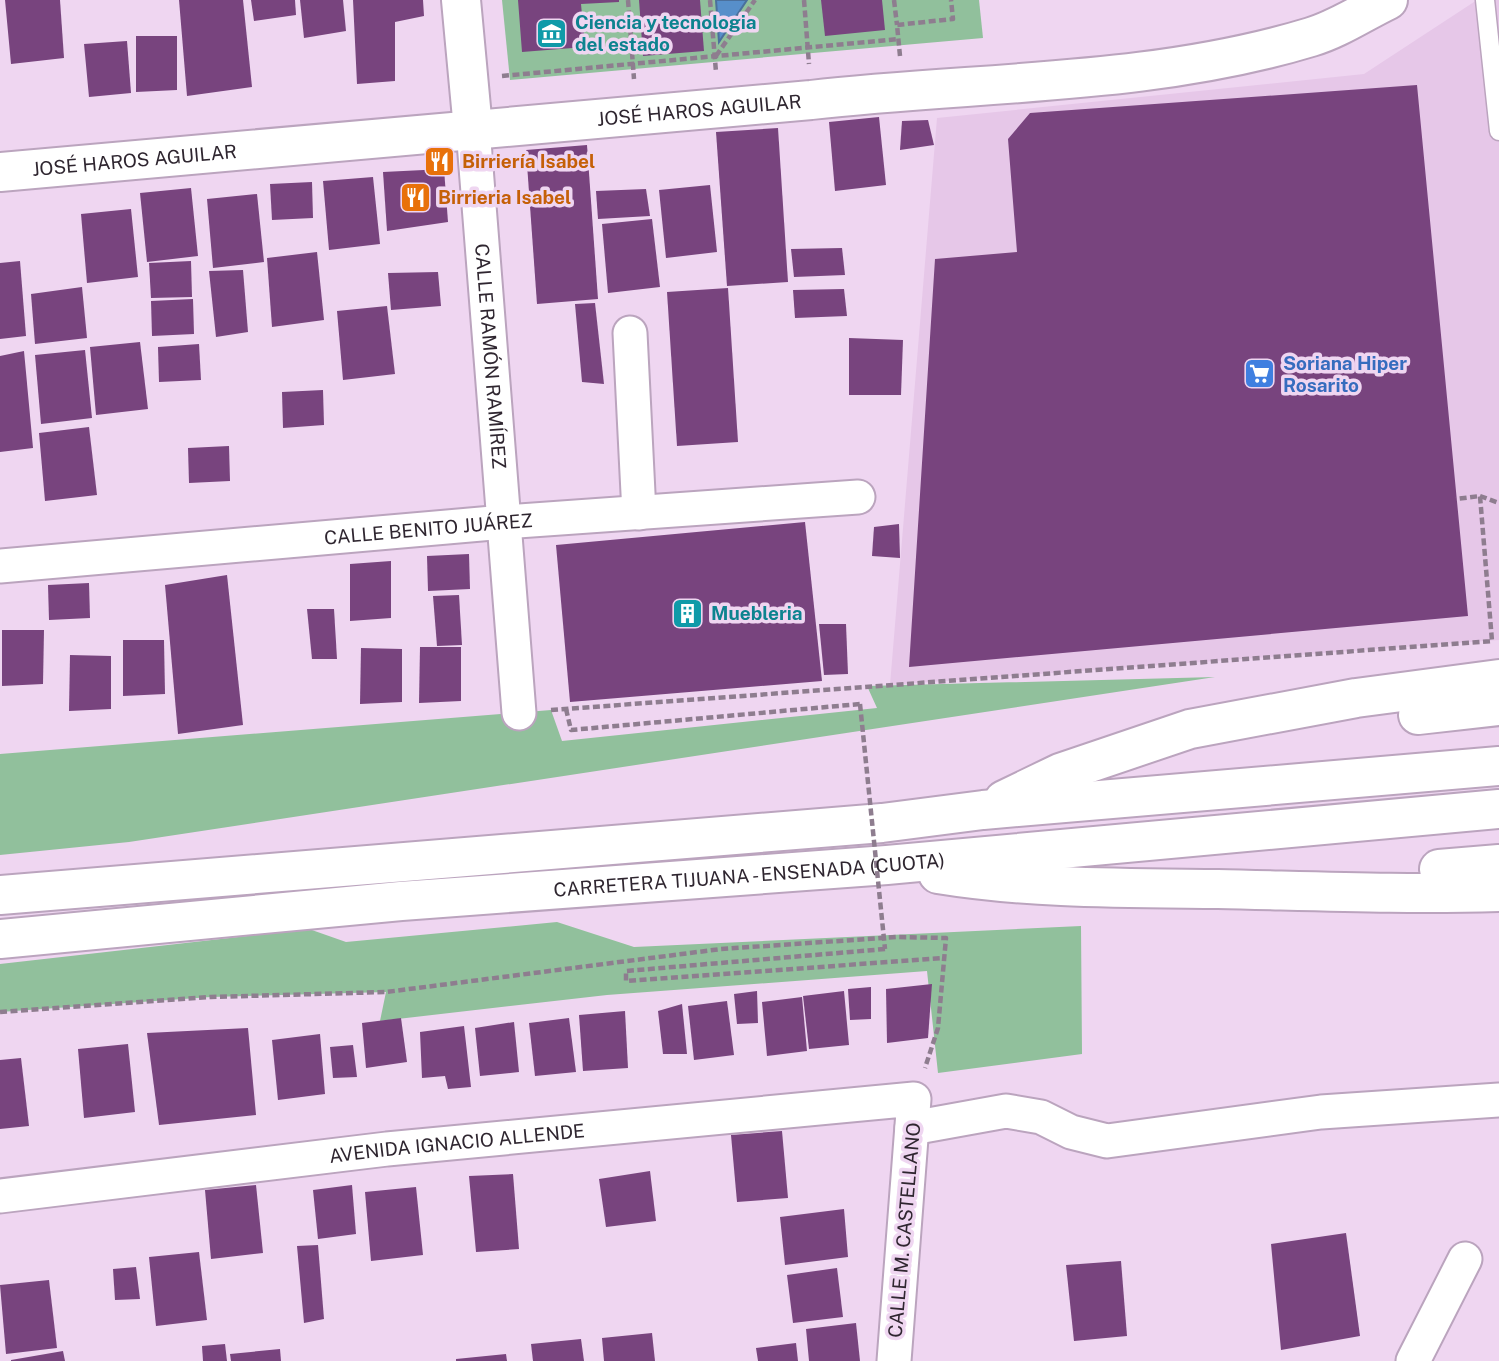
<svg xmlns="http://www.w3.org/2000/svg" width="1499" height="1361" font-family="'Public Sans',sans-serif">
	<rect width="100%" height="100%" fill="#efd6f1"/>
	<!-- built -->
	<path fill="#e6c7e8" d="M1477,0H1499V640L890,685L937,118L1364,74Z"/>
	<!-- green -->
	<g fill="#91c09c">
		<path d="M502,0H979L983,38L510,80Z"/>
		<path d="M1215,677L129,842L0,855V754L551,710L562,741L877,708L867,686Z"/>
		<path d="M557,922L634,947L1081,926L1082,1054L938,1073L927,971L607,995L380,1021L386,992L211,997L0,1012V964L309,929L346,942Z"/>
	</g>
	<!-- water -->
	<path fill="#578fca" stroke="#4b709c" stroke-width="2" d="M716,0H747L719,42Z"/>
	<!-- building -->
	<g fill="#78447e">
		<path d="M5,0H60L64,58L11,64Z"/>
		<path d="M179,0H243L252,87L187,96Z"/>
		<path d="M251,0H295L296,15L254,21Z"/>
		<path d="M300,0H343L346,31L304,38Z"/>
		<path d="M353,0H423L424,16L395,22V81L357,84Z"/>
		<path d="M518,0H619V2L581,4L585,47L522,52Z"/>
		<path d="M639,0H700L704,51L643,56Z"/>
		<path d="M821,0H882L885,30L825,36Z"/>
		<path d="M136,36H177V90L136,92Z"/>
		<path d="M127,41L131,93L89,97L84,44Z"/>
		<path d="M1417,85L1468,616L909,667L935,259L1017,252L1008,139L1030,113Z"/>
		<path d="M879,117L886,185L835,191L829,122Z"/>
		<path d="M928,120L934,145L900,150L902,121Z"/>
		<path d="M778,128L788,282L727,286L716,132Z"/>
		<path d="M587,145L598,299L537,304L526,150Z"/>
		<path d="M444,169L448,222L387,231L383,172Z"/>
		<path d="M373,177L380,244L329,250L323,181Z"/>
		<path d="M312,182L313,218L272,220L270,184Z"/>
		<path d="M710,185L717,252L666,258L659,190Z"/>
		<path d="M191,188L198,256L147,262L140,193Z"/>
		<path d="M646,189L650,216L598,219L596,191Z"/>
		<path d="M257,194L264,262L213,268L207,199Z"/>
		<path d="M131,209L138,277L87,283L81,214Z"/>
		<path d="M652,219L660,287L608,293L602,224Z"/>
		<path d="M842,248L845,275L794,277L791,249Z"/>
		<path d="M317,252L324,320L272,327L267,258Z"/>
		<path d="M20,261L26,336L0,339V263Z"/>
		<path d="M191,261L192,297L151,298L149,263Z"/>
		<path d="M243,270L248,332L216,337L209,271Z"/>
		<path d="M438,272L441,306L391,310L388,273Z"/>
		<path d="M82,287L87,338L35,344L31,294Z"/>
		<path d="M728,288L738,442L677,446L667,292Z"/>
		<path d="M844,289L847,316L795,318L793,290Z"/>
		<path d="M193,299L194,334L152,336L151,301Z"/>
		<path d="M595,303L604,384L582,382L575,304Z"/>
		<path d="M387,306L395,374L343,380L337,311Z"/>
		<path d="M849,338L903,340L901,395H849Z"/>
		<path d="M140,342L148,409L96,415L90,347Z"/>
		<path d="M199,344L201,380L159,382L158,347Z"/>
		<path d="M85,350L92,418L41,424L35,355Z"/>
		<path d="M24,351L33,448L0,452V356Z"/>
		<path d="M323,390L324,425L283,428L282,392Z"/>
		<path d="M89,427L97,495L45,501L39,433Z"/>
		<path d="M229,446L230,481L189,483L188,448Z"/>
		<path d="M805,522L822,681L570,702L556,545Z"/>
		<path d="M899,524L900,558L872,556L874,527Z"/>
		<path d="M469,554L470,589L428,591L427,556Z"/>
		<path d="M391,561V618L350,621V564Z"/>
		<path d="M227,575L243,725L178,734L165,585Z"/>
		<path d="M89,583L90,618L49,620L48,585Z"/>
		<path d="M459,595L462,645L437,646L433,596Z"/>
		<path d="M307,609H334L337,659H312Z"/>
		<path d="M819,624H846L848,674L824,675Z"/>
		<path d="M2,630H44L43,684L2,686Z"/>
		<path d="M123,640H164L165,694L123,696Z"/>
		<path d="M420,647H461V701L419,703Z"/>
		<path d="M361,648L402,649V702L360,704Z"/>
		<path d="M70,655L111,656V709L69,711Z"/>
		<path d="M932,984L928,1038L887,1043L886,989Z"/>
		<path d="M871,987V1019L850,1020L848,989Z"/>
		<path d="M757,991L758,1023L737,1024L734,994Z"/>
		<path d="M844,991L849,1045L809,1049L803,996Z"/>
		<path d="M802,997L807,1051L767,1056L762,1002Z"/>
		<path d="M727,1001L734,1055L694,1060L688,1006Z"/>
		<path d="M682,1004L687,1054H663L658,1011Z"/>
		<path d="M625,1011L628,1068L583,1071L579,1015Z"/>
		<path d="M401,1018L407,1062L366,1068L362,1023Z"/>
		<path d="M569,1018L576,1072L535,1076L529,1023Z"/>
		<path d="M514,1022L519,1072L480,1076L475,1028Z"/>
		<path d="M464,1026L471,1087L448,1089L445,1076L422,1078L420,1032Z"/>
		<path d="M248,1028L256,1115L159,1125L147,1033Z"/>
		<path d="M320,1034L325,1094L278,1100L272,1040Z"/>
		<path d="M128,1044L135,1112L84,1118L78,1049Z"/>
		<path d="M353,1045L357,1077L333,1078L330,1047Z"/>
		<path d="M21,1058L29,1126L0,1129V1060Z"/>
		<path d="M782,1131L788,1198L737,1202L731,1135Z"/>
		<path d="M650,1171L656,1221L606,1227L599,1179Z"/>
		<path d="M513,1174L519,1249L476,1252L469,1176Z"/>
		<path d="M256,1185L263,1253L211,1259L205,1190Z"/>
		<path d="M352,1185L356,1234L318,1239L313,1190Z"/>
		<path d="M416,1187L423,1255L371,1261L365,1192Z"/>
		<path d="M844,1209L848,1257L785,1265L780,1217Z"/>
		<path d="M1346,1233L1360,1336L1281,1350L1271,1244Z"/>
		<path d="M318,1245L324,1319L304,1323L297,1246Z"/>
		<path d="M199,1252L207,1320L156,1326L149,1257Z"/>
		<path d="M1121,1261L1127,1336L1074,1341L1066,1265Z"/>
		<path d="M136,1267L140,1299L115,1300L113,1269Z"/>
		<path d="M837,1268L843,1317L793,1323L787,1275Z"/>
		<path d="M49,1280L57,1348L6,1354L0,1285Z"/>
		<path d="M856,1323L860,1361H809L806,1329Z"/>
		<path d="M652,1333L655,1361H604L602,1338Z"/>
		<path d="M581,1339L584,1361H533L531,1344Z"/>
		<path d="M796,1343L798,1361H758L756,1348Z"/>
		<path d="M225,1344L227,1361H203L202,1346Z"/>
		<path d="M280,1349L281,1361H231L230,1354Z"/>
		<path d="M63,1351L65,1361H11V1360Z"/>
		<path d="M506,1354L507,1361H456V1359Z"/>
	</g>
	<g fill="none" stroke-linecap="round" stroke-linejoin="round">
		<defs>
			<path id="service" d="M1485,0L1499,131"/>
			<g id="minor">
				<path id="s1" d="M473,129L519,713"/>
				<path d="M630,333L639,513"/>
				<path id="s2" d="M0,566L504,522L858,497"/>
				<path d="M912,1128L1006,1111L1041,1117L1071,1132L1107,1141L1321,1112L1499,1100"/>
				<path id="s3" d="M0,1196L387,1149L914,1099L894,1361"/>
				<path d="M1413,1361L1465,1259"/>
			</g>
			<g id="tertiary">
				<path d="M461,0L473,129"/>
				<path id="s4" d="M0,172L811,100C978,81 1150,86 1311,37C1338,29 1363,12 1388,0"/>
			</g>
			<g id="motorway">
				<path d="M1418,715L1499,706"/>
				<path d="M1004,800L1060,773L1190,729L1356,698L1499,679"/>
				<path d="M1439,869L1499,864"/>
				<path d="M938,874C1030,889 1124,888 1218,889C1312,891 1405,895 1499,892"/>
				<path d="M0,895L882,823L983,810L1499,766"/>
				<path id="s5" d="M0,939L401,901L887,865L1499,809"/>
			</g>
		</defs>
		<!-- service casing -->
		<use href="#service" stroke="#bba4be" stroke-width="21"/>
		<!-- minor casing -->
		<use href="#minor" stroke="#bba4be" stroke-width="37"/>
		<!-- tertiary casing -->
		<use href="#tertiary" stroke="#bba4be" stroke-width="42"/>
		<!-- motorway casing -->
		<use href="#motorway" stroke="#bba4be" stroke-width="42"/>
		<!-- path -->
		<g stroke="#8e7d8f" stroke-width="4.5" stroke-dasharray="7 3.5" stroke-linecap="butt">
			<path d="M628,0L634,79"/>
			<path d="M710,0L716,72"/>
			<path d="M804,0L809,64"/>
			<path d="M894,0L897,25"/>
			<path d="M716,56L755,0"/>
			<path d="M900,56L897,25L953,19L951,0"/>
			<path d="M502,76L899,39"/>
			<path d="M1480,496L1499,503"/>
			<path d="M566,709L571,730L860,704"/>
			<path d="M551,710L1492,641L1480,496L1456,499"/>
			<path d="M885,949L626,971V981L944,958"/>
			<path d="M0,1012L211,997L386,992L721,949L897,937L946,938L938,1028L925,1068"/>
		</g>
		<!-- service -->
		<use href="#service" stroke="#fff" stroke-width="18"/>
		<!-- minor -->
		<use href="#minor" stroke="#fff" stroke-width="33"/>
		<!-- tertiary -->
		<use href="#tertiary" stroke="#fff" stroke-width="38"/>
		<!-- motorway -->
		<use href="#motorway" stroke="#fff" stroke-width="38"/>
		<!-- path-bridge -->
		<path stroke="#8e7d8f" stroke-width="4.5" stroke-dasharray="7 3.5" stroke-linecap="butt" d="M860,704L885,949"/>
	</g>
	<!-- icons -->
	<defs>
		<symbol id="museum-square" viewBox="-11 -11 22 22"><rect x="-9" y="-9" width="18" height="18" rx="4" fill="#0f9aa8" stroke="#efd6f1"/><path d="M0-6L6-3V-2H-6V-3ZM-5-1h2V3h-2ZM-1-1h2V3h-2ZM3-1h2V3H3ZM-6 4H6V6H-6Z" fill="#fff"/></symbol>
		<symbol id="restaurant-square" viewBox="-11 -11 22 22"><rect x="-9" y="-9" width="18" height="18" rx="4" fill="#e8710a" stroke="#efd6f1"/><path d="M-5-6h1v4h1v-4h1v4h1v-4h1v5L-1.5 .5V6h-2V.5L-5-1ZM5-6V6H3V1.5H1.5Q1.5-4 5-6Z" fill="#fff"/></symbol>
		<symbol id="supermarket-square" viewBox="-11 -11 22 22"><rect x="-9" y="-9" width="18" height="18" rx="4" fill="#3f7fe0" stroke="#efd6f1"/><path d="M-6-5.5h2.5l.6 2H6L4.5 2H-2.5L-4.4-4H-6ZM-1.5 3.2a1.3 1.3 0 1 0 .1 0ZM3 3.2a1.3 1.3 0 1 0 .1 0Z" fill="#fff"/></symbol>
		<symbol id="building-square" viewBox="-11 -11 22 22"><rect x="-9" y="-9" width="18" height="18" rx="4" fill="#0f9aa8" stroke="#efd6f1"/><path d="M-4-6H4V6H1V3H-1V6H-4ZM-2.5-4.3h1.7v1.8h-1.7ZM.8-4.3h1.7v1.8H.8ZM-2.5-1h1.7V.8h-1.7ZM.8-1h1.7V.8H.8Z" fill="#fff"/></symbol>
	</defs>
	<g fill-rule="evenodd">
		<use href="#museum-square" x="534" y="16" width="35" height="35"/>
		<use href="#restaurant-square" x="422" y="144" width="35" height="35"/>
		<use href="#restaurant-square" x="398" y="180" width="35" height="35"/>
		<use href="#supermarket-square" x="1242" y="356" width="35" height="35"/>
		<use href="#building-square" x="670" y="596" width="35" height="35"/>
	</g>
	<g text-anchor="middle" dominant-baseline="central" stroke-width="7" stroke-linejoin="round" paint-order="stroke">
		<!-- culture labels -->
		<g font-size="19" font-weight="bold" fill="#0d838f" stroke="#efd6f1" text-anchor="start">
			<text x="575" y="22">Ciencia y tecnologia<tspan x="575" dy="22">del estado</tspan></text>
			<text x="711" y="613">Muebleria</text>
		</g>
		<!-- street labels -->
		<g font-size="19" fill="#2f2630" stroke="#efd6f1">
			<text stroke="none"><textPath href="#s4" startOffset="702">JOSÉ HAROS AGUILAR</textPath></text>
			<text stroke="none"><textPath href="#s4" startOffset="135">JOSÉ HAROS AGUILAR</textPath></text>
			<text stroke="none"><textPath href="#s1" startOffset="228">CALLE RAMÓN RAMÍREZ</textPath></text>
			<text stroke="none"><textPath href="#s2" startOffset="430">CALLE BENITO JUÁREZ</textPath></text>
			<text stroke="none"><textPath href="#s5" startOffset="752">CARRETERA TIJUANA - ENSENADA (CUOTA)</textPath></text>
			<text stroke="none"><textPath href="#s3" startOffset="460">AVENIDA IGNACIO ALLENDE</textPath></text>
			<text transform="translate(904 1230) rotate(-85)">CALLE M. CASTELLANO</text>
		</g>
		<!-- food labels -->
		<g font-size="19" font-weight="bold" fill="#c56008" stroke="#efd6f1" text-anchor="start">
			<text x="462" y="161">Birriería Isabel</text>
			<text x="438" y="197">Birrieria Isabel</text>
		</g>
		<!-- shop labels -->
		<g font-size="19" font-weight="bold" fill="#366cbe" stroke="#efd6f1" text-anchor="start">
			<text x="1283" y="363">Soriana Hiper<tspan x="1283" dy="22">Rosarito</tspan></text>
		</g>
	</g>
</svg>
